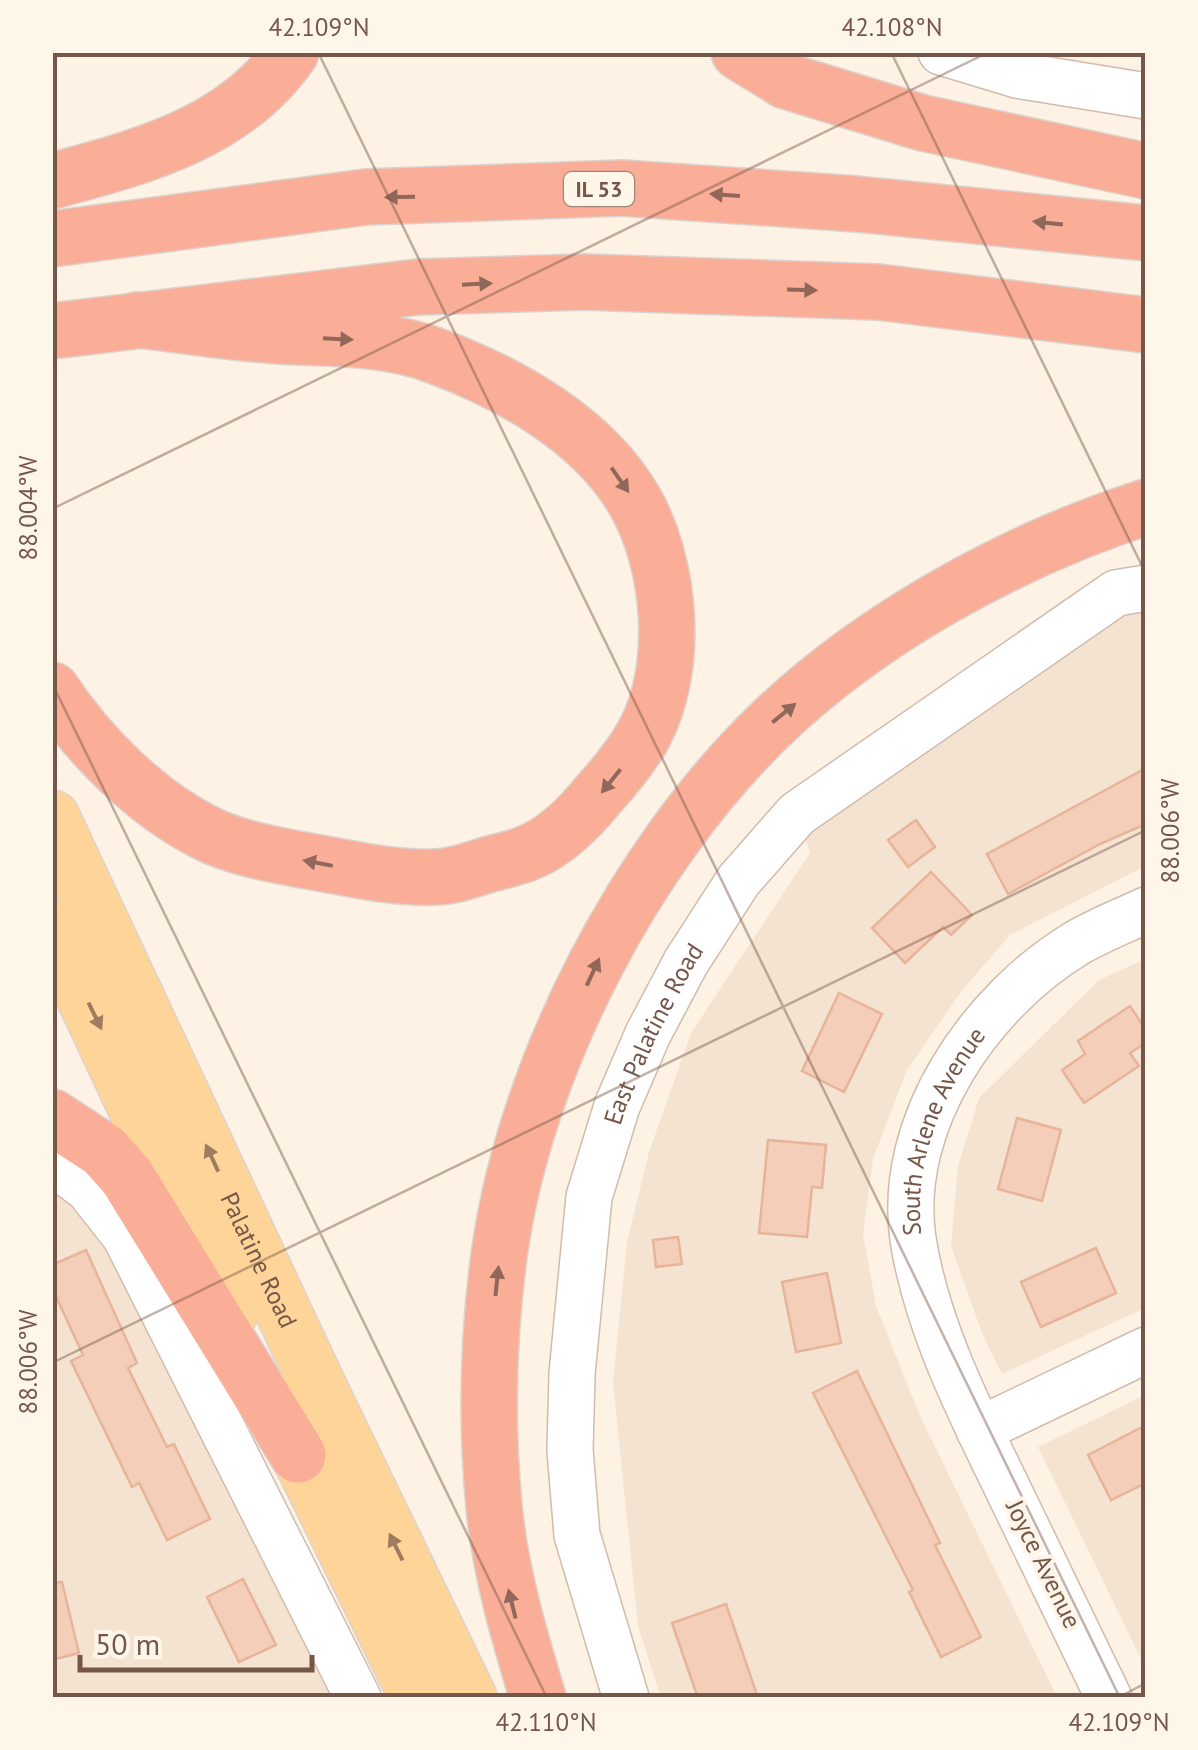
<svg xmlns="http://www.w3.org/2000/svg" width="1198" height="1750" font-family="'PT Sans',sans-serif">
	<rect width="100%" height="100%" fill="#fdf2e3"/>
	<!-- residential -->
	<g fill="#f5e3d1">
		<path d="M1145,588V866L1010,935L963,989L907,1070L873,1159L863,1234L876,1306L920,1416L1057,1697L661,1698L638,1626L613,1382L627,1242L649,1152L691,1033L810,853L797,814Z"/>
		<path d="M1145,959V1308L1002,1374L982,1333L951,1246L958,1166L979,1098L1099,980Z"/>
		<path d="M52,1162L59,1164L358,1697H53Z"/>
		<path d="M1145,1395V1667L1038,1447Z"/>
	</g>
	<!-- building -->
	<g fill="#f4ceb9" stroke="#e7b399" stroke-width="2.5">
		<path d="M1146,768V824L1100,844L1008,894L987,854Z"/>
		<path d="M916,820L935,847L908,867L888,840Z"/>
		<path d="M931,872L972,915L951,935L943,927L905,963L872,928Z"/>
		<path d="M839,993L882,1014L844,1092L802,1071Z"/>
		<path d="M1130,1006L1146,1030V1043L1130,1053L1139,1066L1084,1103L1062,1070L1085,1054L1078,1041Z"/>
		<path d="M1017,1118L1061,1130L1042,1201L998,1189Z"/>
		<path d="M768,1140L826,1145L822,1188L812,1187L807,1237L759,1233Z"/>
		<path d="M678,1237L682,1264L656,1267L653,1240Z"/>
		<path d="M1096,1248L1116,1293L1041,1327L1021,1282Z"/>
		<path d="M86,1250L137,1363L128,1368L167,1447L174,1444L210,1519L167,1540L139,1483L132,1487L71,1361L83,1355L52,1288V1265Z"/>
		<path d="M827,1273L841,1343L796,1352L782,1282Z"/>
		<path d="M857,1371L940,1543L935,1545L981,1637L941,1657L909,1592L913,1590L813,1393Z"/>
		<path d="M1146,1425V1483L1111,1500L1088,1455Z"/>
		<path d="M243,1579L276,1645L239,1662L207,1597Z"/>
		<path d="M62,1582L79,1653L52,1660V1583Z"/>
		<path d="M726,1604L758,1698H698L683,1655L672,1623Z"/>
	</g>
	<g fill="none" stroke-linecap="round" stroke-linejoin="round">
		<defs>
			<g id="minor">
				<path d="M941,52L1017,75L1146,96"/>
				<path d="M52,1162L88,1189L125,1236L358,1698"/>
				<path d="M979,1430L1146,1350"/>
				<path id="s1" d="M626,1698L577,1535L570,1450L572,1374L589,1197L617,1106L648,1034L686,962L739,880L797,814L1116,593L1146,588"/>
				<path id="s2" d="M1109,1698C1074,1625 1038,1552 1003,1479C966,1403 926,1323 913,1239C896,1122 981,1001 1077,943C1099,930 1123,921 1146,910"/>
			</g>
			<g id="major">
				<path id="s3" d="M52,818L320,1390L469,1698"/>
				<path d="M52,928L231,1311"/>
				<path d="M278,1412L418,1698"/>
			</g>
			<g id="highway">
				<path d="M739,52L786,81L923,123L1146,171"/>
				<path d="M52,181C141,157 236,133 291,52"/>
				<path d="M52,239L366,197L622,188L857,204L1146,233"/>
				<path d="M52,331L418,287L585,282L878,292L1146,325"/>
				<path d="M52,690C89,746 146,803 206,833C235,848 276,855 308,861C349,868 394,879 435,877C452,877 471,870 487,865C501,861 517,858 530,852C557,841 581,816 599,794C616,775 632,756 644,734C680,668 671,563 634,500C593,430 511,384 436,356C386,337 332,339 279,336C232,333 184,325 137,320"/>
				<path d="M52,1117L104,1151L127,1177L298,1455"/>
				<path d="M538,1698C519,1635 500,1571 494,1506C486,1421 488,1334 500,1249C527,1064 635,856 769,726C870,628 1013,550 1146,507"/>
			</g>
		</defs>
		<!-- minor casing -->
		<use href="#minor" stroke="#d1bbac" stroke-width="48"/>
		<!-- major casing -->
		<use href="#major" stroke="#dbd3cf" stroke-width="58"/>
		<!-- highway casing -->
		<use href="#highway" stroke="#dbd3cf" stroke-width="58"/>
		<!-- minor -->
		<use href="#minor" stroke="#fff" stroke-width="45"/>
		<!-- major -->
		<use href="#major" stroke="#ffd499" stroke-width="55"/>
		<!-- highway -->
		<use href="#highway" stroke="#faad97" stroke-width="55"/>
	</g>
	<!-- one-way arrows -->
	<defs><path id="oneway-solid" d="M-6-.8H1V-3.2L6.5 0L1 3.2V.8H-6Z" transform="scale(2.5)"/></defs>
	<g fill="#906758">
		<use href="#oneway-solid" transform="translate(725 195) rotate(-176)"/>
		<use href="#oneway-solid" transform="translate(400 197) rotate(179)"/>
		<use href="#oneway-solid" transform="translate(1048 223) rotate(-174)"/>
		<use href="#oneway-solid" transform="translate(477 284) rotate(-3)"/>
		<use href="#oneway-solid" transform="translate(802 290) rotate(2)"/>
		<use href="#oneway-solid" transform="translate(338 339) rotate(3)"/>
		<use href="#oneway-solid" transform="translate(620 480) rotate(55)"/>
		<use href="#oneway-solid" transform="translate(784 713) rotate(-39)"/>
		<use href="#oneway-solid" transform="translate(611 781) rotate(129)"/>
		<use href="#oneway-solid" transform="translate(318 863) rotate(-169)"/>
		<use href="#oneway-solid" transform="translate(593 972) rotate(-65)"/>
		<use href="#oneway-solid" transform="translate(497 1281) rotate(-84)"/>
		<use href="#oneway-solid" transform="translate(512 1604) rotate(-104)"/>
	</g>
	<g fill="#9f7c60">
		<use href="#oneway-solid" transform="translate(95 1016) rotate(64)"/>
		<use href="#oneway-solid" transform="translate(212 1158) rotate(-115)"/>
		<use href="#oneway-solid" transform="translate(396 1547) rotate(-116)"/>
	</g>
	<!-- ticks -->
	<path fill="none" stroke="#765648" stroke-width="2.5" stroke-opacity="0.45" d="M318,52L1120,1698M891,52L1146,574M52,509L989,52M52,683L547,1698M52,1363L1146,830M1117,1698L1146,1683"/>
	<g text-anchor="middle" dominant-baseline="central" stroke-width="8" stroke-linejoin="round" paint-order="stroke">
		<!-- shield labels -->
		<rect fill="#fff6ea" stroke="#9f8679" stroke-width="2.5" x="564" y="172" width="70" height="34" rx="8"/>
		<g font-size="22" font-weight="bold" fill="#765648">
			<text x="599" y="189">IL 53</text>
		</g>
		<!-- street labels -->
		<g font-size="25" fill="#765648" stroke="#fff6ea">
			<text stroke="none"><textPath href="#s1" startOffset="685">East Palatine Road</textPath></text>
			<text stroke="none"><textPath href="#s2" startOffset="615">South Arlene Avenue</textPath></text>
			<text stroke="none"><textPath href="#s3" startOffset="488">Palatine Road</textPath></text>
			<text transform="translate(1044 1564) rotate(64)">Joyce Avenue</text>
		</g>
	</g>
	<!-- border -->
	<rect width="1198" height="1750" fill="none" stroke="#fff6ea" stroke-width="110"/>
	<!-- scale -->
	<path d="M80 1655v15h232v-15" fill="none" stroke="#765648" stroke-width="5"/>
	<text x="95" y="1655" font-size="30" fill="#765648" stroke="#fff6ea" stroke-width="8" paint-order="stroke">50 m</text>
	<rect x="55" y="55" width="1088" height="1640" fill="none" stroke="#765648" stroke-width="4"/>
	<g font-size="25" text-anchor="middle" fill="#765648">
		<text x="319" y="36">42.109°N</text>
		<text x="892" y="36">42.108°N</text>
		<text transform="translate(28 508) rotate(-90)" y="9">88.004°W</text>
		<text transform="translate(1170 831) rotate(-90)" y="9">88.006°W</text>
		<text transform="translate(28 1362) rotate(-90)" y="9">88.006°W</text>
		<text x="546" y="1731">42.110°N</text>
		<text x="1119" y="1731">42.109°N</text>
	</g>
</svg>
